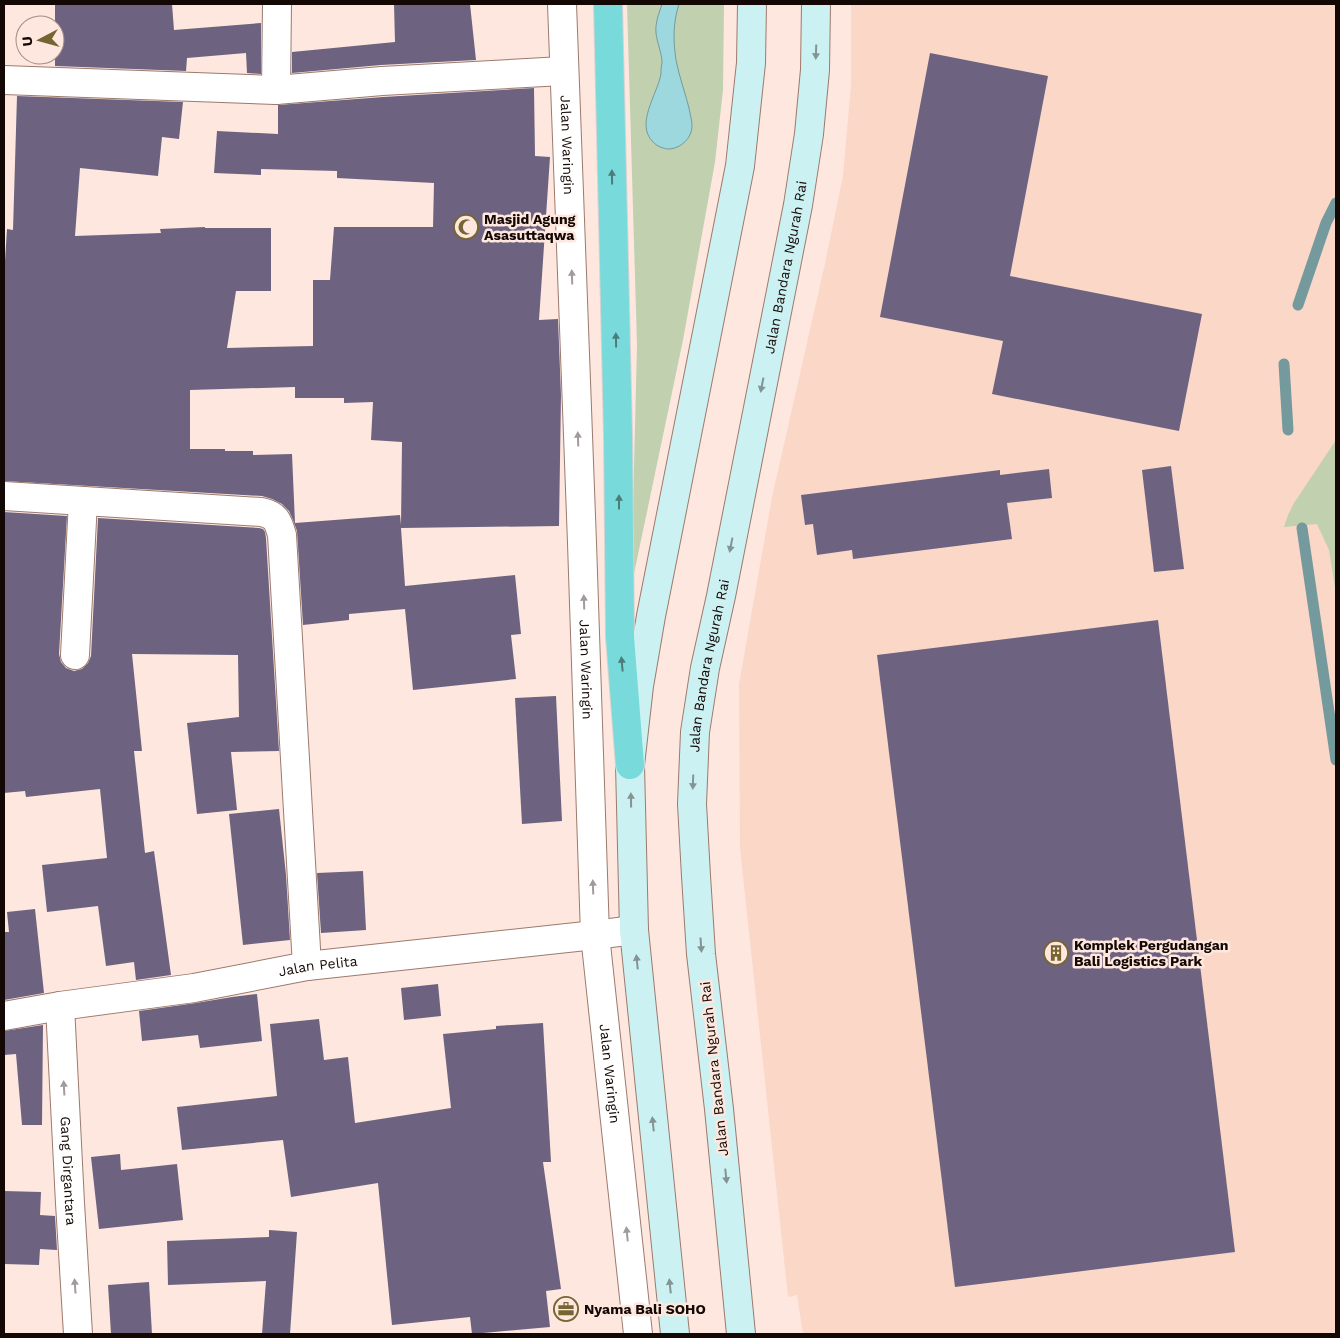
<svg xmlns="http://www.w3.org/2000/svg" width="1340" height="1338" font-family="'Work Sans',sans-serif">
	<rect width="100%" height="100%" fill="#fee7de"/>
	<!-- built -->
	<path fill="#fbd7c8" d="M851,4H1336V1334H803L797,1295L788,1297L740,848L739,684L772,497L824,268L843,176L851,85Z"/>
	<!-- green -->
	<g fill="#c1d0af">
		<path d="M627,4H724L723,90L715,162L683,340L631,588L637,345Z"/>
		<path d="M1336,440V594L1329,550L1317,524L1284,527L1288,515L1294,503Z"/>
	</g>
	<!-- water -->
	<path fill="#9dd8df" stroke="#749a9d" d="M662,4H679C673,23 673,40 676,60C679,76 685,92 689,108C690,114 692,120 692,126C692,138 681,148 670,149C664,149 658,147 653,142C635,124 657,95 661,74C661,71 661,67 662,63C662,53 657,43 656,33C655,23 659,13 662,4Z"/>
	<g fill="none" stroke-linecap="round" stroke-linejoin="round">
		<!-- stream -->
		<g stroke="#749a9d" stroke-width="11">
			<path d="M1298,305L1326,223L1336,203"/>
			<path d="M1284,364L1288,430"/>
			<path d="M1302,528L1336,760"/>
		</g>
	</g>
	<!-- building -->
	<g fill="#6d6380" fill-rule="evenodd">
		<path d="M80,4H172L174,30L261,23V74L247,73L246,53L187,58L186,71L55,66V5Z"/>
		<path d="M394,4H470L476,60L381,65L292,73V52L395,42Z"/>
		<path d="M930,53L1048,76L1010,276L1202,314L1179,431L992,394L1003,341L880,317Z"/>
		<path d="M534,88L535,156L550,157L539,320L558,319L561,395L559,526L401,528L405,586L515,575L521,634L511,635L516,679L413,690L405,609L349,614V620L303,625L297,531L293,520L289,511L282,504L272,499L262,496L4,481V277L7,229L13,230L17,96L183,102L179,139L162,137L158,176L80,168L75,236L161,233L160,229L205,227V228H271V291H236L227,348L313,346V280H330L334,227H433L434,183L337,178V171L261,169V175L214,173L217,131L278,134V105L383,97ZM295,387V398H344V403L373,402L371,440L402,442L401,525L400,515L295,523L292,454L253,455V451H225V449H190V390Z"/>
		<path d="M1171,466L1184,569L1154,572L1142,470Z"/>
		<path d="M1049,469L1052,498L1007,503L1012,539L853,559L852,550L817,555L813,524L805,525L801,495L1000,470V475Z"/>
		<path d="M4,512L67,516L59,654L61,662L66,668L74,671L82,669L88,663L91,656L98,518L259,528L263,529L265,532L266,538L279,751L231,752L237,810L197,814L187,723L239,717L238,655L132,654L142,751H134L145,853L154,851L171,975L136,980L134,962L106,966L98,906L47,912L42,865L107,858L100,789L26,797L25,791L4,793Z"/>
		<path d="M1158,620L1235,1252L955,1287L877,655Z"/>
		<path d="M556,696L562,821L522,824L515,698Z"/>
		<path d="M279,809L286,875L290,940L243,945L229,814Z"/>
		<path d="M363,871L366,930L321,933L317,873Z"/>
		<path d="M35,909L44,993L4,1000V932H9L7,912Z"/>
		<path d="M438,984L441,1016L404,1020L401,988Z"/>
		<path d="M257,994L262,1041L200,1048L198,1035L142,1041L139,1011L196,1003L232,997Z"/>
		<path d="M319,1019L324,1060L348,1057L355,1123L451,1108L443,1034L496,1029V1026L543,1023L551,1162H543L561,1289L546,1291L550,1327L472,1334L470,1317L392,1325L378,1183L291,1197L283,1140L182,1150L177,1107L277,1096L270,1024Z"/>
		<path d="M43,1025L42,1125H22L16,1054L4,1055V1031Z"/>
		<path d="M120,1154L121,1170L177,1164L183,1220L99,1229L91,1157Z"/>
		<path d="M4,1191L41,1192L40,1215L55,1216L57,1250L40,1249L39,1265L4,1264Z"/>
		<path d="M269,1230L297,1232L290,1334H262L266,1281L168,1285L167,1241L269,1237Z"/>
		<path d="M149,1282L152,1334H111L108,1285Z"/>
	</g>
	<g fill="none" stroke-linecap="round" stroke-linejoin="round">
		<defs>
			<g id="minor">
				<path id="s1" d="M562,4L582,543L595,935L638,1334"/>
				<path d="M4,80L276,90L382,81L563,71"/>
				<path d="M276,90L277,4"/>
				<path d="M4,496L261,512C276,515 278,521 282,535L307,966"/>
				<path d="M75,655L83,501"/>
				<path id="s2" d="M60,1006L70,1203L78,1334"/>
				<path id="s3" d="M4,1016L60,1006L194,988L307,966L595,935L634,930"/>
			</g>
			<g id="secondary">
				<path d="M675,1334L634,930L630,765L639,686L651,616L740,166L751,63L752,4"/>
				<path id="s4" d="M741,1334L719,1109L701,954L696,876L692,804L695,732L705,668L721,596L798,205L809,134L815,70L816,4"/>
			</g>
			<path id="trunk" d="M608,4L618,436L620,637L630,765"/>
		</defs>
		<!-- minor casing -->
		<use href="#minor" stroke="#9c7a6d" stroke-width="30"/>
		<!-- secondary casing -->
		<use href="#secondary" stroke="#9c7a6d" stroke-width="30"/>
		<!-- trunk casing -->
		<use href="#trunk" stroke="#d5d3d2" stroke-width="30"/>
		<!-- minor -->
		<use href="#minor" stroke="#fff" stroke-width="28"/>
		<!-- secondary -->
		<use href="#secondary" stroke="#ccf1f2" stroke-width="28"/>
		<!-- trunk -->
		<use href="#trunk" stroke="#78dadb" stroke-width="28"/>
	</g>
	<!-- one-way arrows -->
	<defs><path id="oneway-solid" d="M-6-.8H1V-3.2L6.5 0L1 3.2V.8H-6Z" transform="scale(1.25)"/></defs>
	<g fill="#829493">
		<use href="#oneway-solid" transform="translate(816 52) rotate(92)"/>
		<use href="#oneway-solid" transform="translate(762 385) rotate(101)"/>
		<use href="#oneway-solid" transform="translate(731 545) rotate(101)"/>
		<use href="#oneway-solid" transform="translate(693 782) rotate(92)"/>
		<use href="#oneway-solid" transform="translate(631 800) rotate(-91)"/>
		<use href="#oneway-solid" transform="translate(701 945) rotate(86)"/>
		<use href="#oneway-solid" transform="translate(637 962) rotate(-96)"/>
		<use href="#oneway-solid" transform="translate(653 1124) rotate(-96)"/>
		<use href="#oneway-solid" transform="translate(726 1176) rotate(84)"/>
		<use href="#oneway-solid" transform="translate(670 1286) rotate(-96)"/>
	</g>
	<g fill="#4b7c7a">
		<use href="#oneway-solid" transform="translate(612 177) rotate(-91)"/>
		<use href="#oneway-solid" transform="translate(616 340) rotate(-91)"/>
		<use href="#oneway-solid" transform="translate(619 502) rotate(-90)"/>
		<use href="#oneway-solid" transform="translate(622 664) rotate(-95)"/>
	</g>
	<g fill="#a19c9b">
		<use href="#oneway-solid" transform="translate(572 277) rotate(-92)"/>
		<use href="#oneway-solid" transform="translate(578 439) rotate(-92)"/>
		<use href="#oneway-solid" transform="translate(584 602) rotate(-92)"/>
		<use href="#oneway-solid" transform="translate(593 887) rotate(-92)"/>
		<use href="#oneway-solid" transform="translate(64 1088) rotate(-93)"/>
		<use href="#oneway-solid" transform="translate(627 1234) rotate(-96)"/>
		<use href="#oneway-solid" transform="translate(75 1286) rotate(-94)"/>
	</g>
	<!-- icons -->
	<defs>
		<symbol id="mosque-ring" viewBox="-11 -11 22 22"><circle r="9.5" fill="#fee7de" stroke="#766533" stroke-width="1.5"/><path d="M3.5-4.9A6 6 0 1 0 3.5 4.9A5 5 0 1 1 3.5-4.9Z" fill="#766533"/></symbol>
		<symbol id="building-ring" viewBox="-11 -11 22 22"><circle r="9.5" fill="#fee7de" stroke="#766533" stroke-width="1.5"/><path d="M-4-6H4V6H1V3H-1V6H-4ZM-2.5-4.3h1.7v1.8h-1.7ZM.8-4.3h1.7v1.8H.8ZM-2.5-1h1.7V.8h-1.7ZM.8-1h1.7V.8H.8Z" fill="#766533"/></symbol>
		<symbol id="office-ring" viewBox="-11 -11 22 22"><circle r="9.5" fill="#fee7de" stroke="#766533" stroke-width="1.5"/><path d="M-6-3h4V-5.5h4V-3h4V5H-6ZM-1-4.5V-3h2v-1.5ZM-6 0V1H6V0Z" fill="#766533"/></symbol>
	</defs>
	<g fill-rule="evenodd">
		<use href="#mosque-ring" x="452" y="213" width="28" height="28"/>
		<use href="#building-ring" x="1042" y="939" width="28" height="28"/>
		<use href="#office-ring" x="552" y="1295" width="28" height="28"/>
	</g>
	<g text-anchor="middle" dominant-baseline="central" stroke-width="5" stroke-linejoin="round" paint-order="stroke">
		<!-- street labels -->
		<g font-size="14" fill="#140804" stroke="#fee7de">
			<text stroke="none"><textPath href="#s1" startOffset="141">Jalan Waringin</textPath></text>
			<text stroke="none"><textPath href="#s4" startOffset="1078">Jalan Bandara Ngurah Rai</textPath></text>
			<text stroke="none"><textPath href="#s4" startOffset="672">Jalan Bandara Ngurah Rai</textPath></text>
			<text stroke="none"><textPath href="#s1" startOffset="666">Jalan Waringin</textPath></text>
			<text stroke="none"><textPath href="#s3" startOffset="318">Jalan Pelita</textPath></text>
			<text transform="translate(714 1069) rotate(-96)">Jalan Bandara Ngurah Rai</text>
			<text stroke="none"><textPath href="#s1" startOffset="1071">Jalan Waringin</textPath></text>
			<text stroke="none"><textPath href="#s2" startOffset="165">Gang Dirgantara</textPath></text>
		</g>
		<!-- poi labels -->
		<g font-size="14" font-weight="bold" fill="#140804" stroke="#fee7de" text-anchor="start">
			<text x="484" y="219">Masjid Agung<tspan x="484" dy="16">Asasuttaqwa</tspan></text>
			<text x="1074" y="945">Komplek Pergudangan<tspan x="1074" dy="16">Bali Logistics Park</tspan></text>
			<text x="584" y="1309">Nyama Bali SOHO</text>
		</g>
	</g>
	<!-- border -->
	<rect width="1340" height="1338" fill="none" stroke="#140804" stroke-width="10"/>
	<!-- north arrow -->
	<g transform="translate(40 40) rotate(264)"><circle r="24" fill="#fee7de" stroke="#a08e87"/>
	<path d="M0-4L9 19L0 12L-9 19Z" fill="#766533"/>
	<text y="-8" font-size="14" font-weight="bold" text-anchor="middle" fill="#140804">U</text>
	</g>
</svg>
